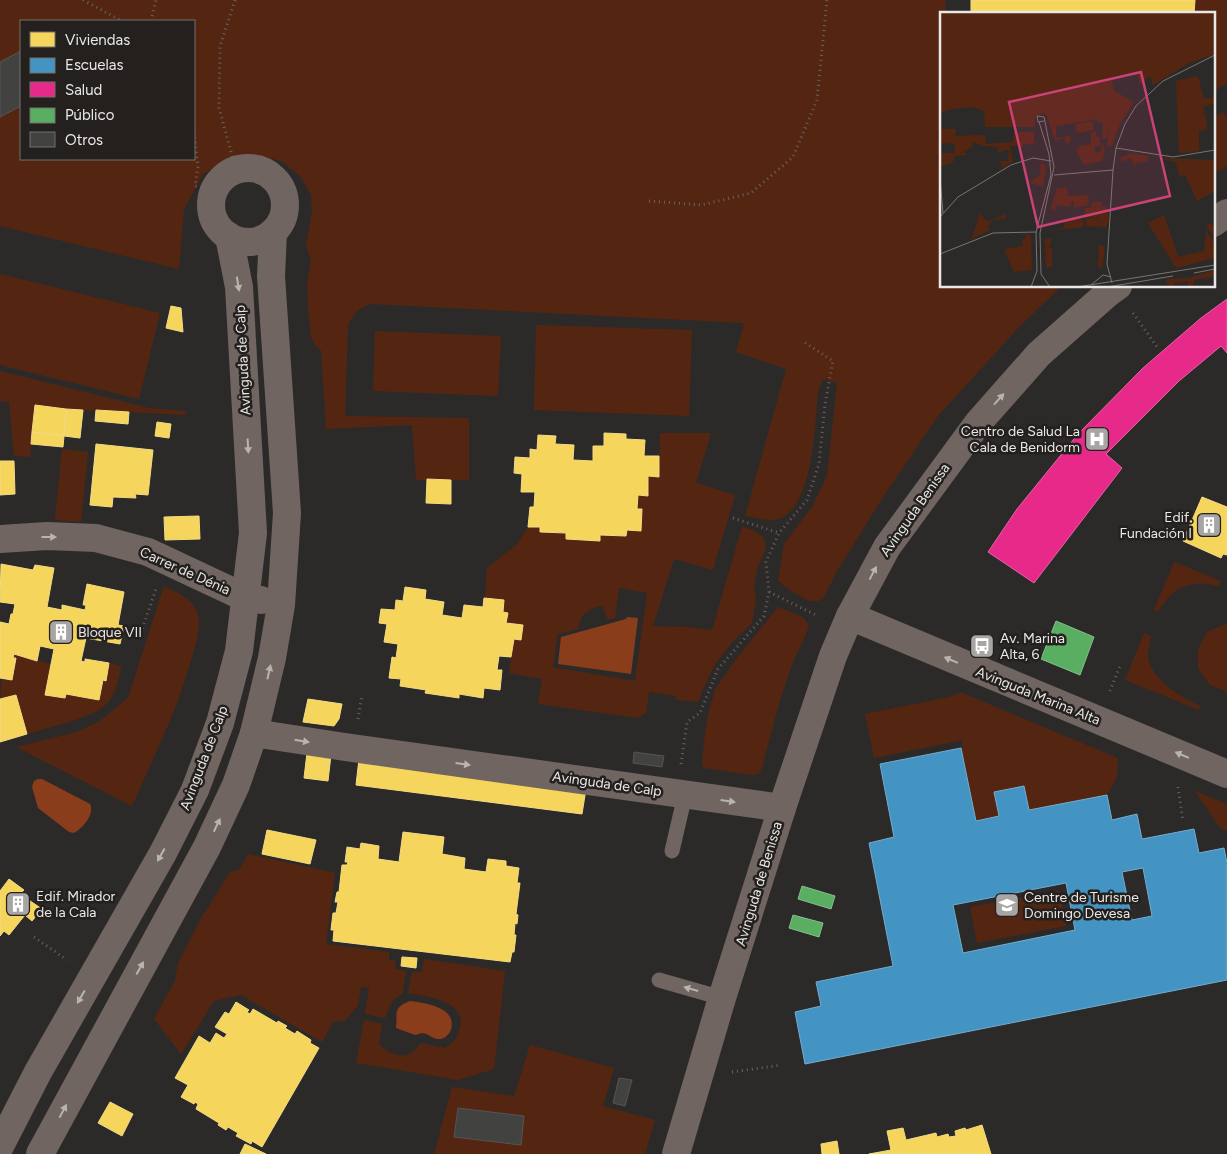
<svg xmlns="http://www.w3.org/2000/svg" width="1227" height="1154" font-family="Figtree,sans-serif">
	<rect width="100%" height="100%" fill="#2c2a29"/>
	<!-- green -->
	<g fill="#542612" fill-rule="evenodd">
		<path d="M0,0H945L946,14H941V286H1062L1021,325L938,416L881,500L836,573L823,599L818,601H809L788,589L778,581L784,544L812,507L827,476L837,383L823,379L818,391C815,421 814,513 775,520C768,521 752,517 745,516L786,369L736,352L744,323L370,304C358,308 351,316 348,327L345,416L469,418V480H416L412,425L326,429L321,350L317,348L311,337L308,307L307,283L311,260L306,245L312,213L311,195L301,177L281,161L257,155L227,161L203,174L184,209L179,269L0,226ZM21,21H194V159H21Z"/>
		<path d="M1195,0H1227V83L1213,92V14H1194Z"/>
		<path d="M1223,112L1227,119V166L1217,172L1213,166V117Z"/>
		<path d="M0,274L160,313L139,399L0,365Z"/>
		<path d="M536,325L692,330L689,416L534,410Z"/>
		<path d="M375,331L501,336L498,396L373,391Z"/>
		<path d="M0,371L149,408L186,411V415L66,409L35,405L30,457L14,456L9,402L0,401Z"/>
		<path d="M660,433H711L696,483L735,495L713,570L674,559L653,626L687,627L712,630L742,527L753,530L764,538L766,548L758,566L754,586L756,600L752,623L733,641L716,663L708,678L698,702L676,700V696L649,692L646,713L638,718L538,704L542,679L509,673L514,639L521,640L522,626L506,623L508,613L503,612L504,600L485,598L487,568L517,544L528,527H540V532L566,533V539L599,541L600,535L626,536L627,530H641V509H637L638,495L647,496L648,476L659,477ZM619,588L647,593L635,681L553,667L558,634L578,629C581,613 588,609 602,606L608,620L615,618Z"/>
		<path d="M62,449L88,452L81,522L55,520Z"/>
		<path d="M1174,562L1221,581L1218,586C1190,579 1173,587 1158,612L1154,610Z"/>
		<path d="M164,586C176,592 195,600 198,615C201,628 195,648 191,660C177,711 153,758 132,806L16,747L77,732L100,721L128,698Z"/>
		<path d="M778,607L803,617L809,625C805,640 796,653 791,668C779,700 771,734 762,768L758,774L753,775L704,768L702,764L704,742L708,715L715,690L733,663Z"/>
		<path d="M1225,624H1227V692L1210,685L1198,668V649L1207,632Z"/>
		<path d="M1144,633L1151,636C1150,643 1148,650 1148,656C1149,678 1182,698 1200,706L1199,710L1125,680Z"/>
		<path d="M14,654L51,664L46,695L65,698L66,694L99,700L109,663L121,666C115,705 104,711 69,722C55,726 41,730 27,734L16,695L1,699C0,678 3,674 15,658H13Z"/>
		<path d="M960,692L1118,758L1117,777L1107,795L976,821L961,748L963,740L874,758L865,714L954,696Z"/>
		<path d="M1195,791L1227,804V831L1220,828Z"/>
		<path d="M248,854L335,873L326,944L389,952V960L396,961L395,969L406,971L403,993L392,1001L385,1018L365,1014L369,988L361,987L358,1005L345,1021L333,1022L322,1042L241,995L214,1001L181,1054L154,1019L175,981L178,963L200,920L230,872L239,870Z"/>
		<path d="M1060,891L1066,926L977,943L970,907Z"/>
		<path d="M424,959L505,971L494,1069L458,1080L356,1063L364,1020L382,1024L379,1044C388,1053 401,1060 413,1052C416,1049 418,1045 422,1043L444,1048C454,1043 458,1038 460,1028C467,1001 426,996 408,993L412,972H422Z"/>
		<path d="M530,1045L614,1068L603,1106L655,1120L645,1154H434L452,1087L514,1096Z"/>
	</g>
	<!-- water -->
	<g fill="#8a3d1b">
		<path d="M627,617L638,618L631,674L558,664L561,637L626,619Z"/>
		<path d="M38,779H42L90,804C95,814 83,828 74,833L69,832L38,808L32,787L34,781Z"/>
		<path d="M410,1001C426,1003 460,1008 450,1032C448,1035 445,1038 441,1039C434,1040 429,1034 422,1033L415,1035L396,1028C398,1013 392,1008 410,1001Z"/>
	</g>
	<!-- homes -->
	<g fill="#f6d55c" stroke="#f2db86">
		<path d="M971,0H1195L1194,14H971Z"/>
		<path d="M171,306L181,308L183,332L166,328Z"/>
		<path d="M35,405L66,409L64,436L32,432Z"/>
		<path d="M66,409L83,410L80,438L64,436Z"/>
		<path d="M96,410L129,412L128,424L95,421Z"/>
		<path d="M157,422L171,424L169,438L155,436Z"/>
		<path d="M32,432L64,436L63,447L31,444Z"/>
		<path d="M604,433L626,434V439L645,440L644,456H659V477L648,476V496L638,495L637,509H642L641,531L627,530L626,536L600,535V541L566,539V533L540,532V527H528L530,507H534L535,492H521L522,474L514,473L515,457L530,458V449L537,450L538,435L556,436L555,444L574,445L573,460L593,461V446H604Z"/>
		<path d="M96,444L153,450L148,495L135,494L136,498L113,497L112,507L90,505Z"/>
		<path d="M0,461H14L15,494L0,495Z"/>
		<path d="M427,479L451,480V504L426,503Z"/>
		<path d="M1202,497L1227,507V555L1223,554L1221,558L1183,541Z"/>
		<path d="M199,516L200,539L165,540L164,517Z"/>
		<path d="M1,564L33,570L35,565L54,568L47,607L62,610V605L85,610L86,605H83L87,584L124,592L118,625L124,626L120,644L86,638L81,661L85,662V659L109,663L106,681L103,680L99,700L66,694L65,698L45,695L54,649L40,646L37,661L14,654L13,658H16L12,680L0,678V622L9,624L11,614H13L15,604L0,602Z"/>
		<path d="M405,587L426,590L425,599L444,602L442,615L462,618L464,605L483,607L484,598L504,600L503,612L508,613L506,623L523,625L521,640L514,639L511,657L499,656L497,670H502L500,690L484,688L483,698L459,694V698L425,693L426,690L400,686L401,679L389,678L392,657L396,658L398,644L384,642L387,624L379,623L381,609L395,610L396,600L403,601Z"/>
		<path d="M16,695L27,734L0,742V699Z"/>
		<path d="M308,699L342,704L339,719L334,726L303,722Z"/>
		<path d="M307,753L331,755L328,781L304,778Z"/>
		<path d="M359,759L586,789L582,814L356,785Z"/>
		<path d="M267,830L316,840L310,864L262,854Z"/>
		<path d="M403,832L444,837L442,854L465,858L464,869L486,872L488,859L506,861V866L519,868L517,883H520L516,914L518,915L517,924L515,923L514,935H516L514,952H512L510,962L333,941L334,930H331L333,913H336L338,902H335L337,892H339L342,865H347L348,862H345L347,847L360,849L361,843L379,846L378,859L399,862Z"/>
		<path d="M9,879L24,890L20,894L42,909L32,921L25,915L9,935L4,931L0,936V891Z"/>
		<path d="M402,957L417,958L416,968L401,966Z"/>
		<path d="M236,1002L249,1010L247,1012L250,1014L253,1009L277,1023L278,1021L287,1026L285,1028L295,1034L297,1031L311,1040L310,1043L319,1048L262,1147L252,1141L251,1144L236,1136L238,1133L228,1127L226,1130L218,1125L219,1123L196,1109L198,1104L195,1102L194,1104L181,1097L188,1085L175,1078L199,1036L210,1043L216,1033L224,1038L227,1034L215,1027L225,1012L229,1014Z"/>
		<path d="M110,1102L133,1114L122,1136L98,1123Z"/>
		<path d="M982,1125L991,1154H869L891,1150L887,1131L903,1128L906,1140L936,1133L937,1137L948,1134L949,1137L956,1136L955,1131L965,1128L966,1130Z"/>
		<path d="M837,1141L839,1154H822L821,1144Z"/>
		<path d="M245,1144L266,1154H240Z"/>
	</g>
	<!-- schools -->
	<path fill="#4393c3" stroke="#75acce" fill-rule="evenodd" d="M961,748L976,821L999,816L994,792L1024,786L1029,810L1107,795L1112,820L1137,814L1142,839L1194,829L1199,853L1224,848L1227,863V980L805,1064L795,1012L821,1006L816,982L893,966L869,843L894,837L880,764ZM1143,868L1152,916L1132,920L1122,872ZM1066,883L1075,930L963,953L953,905Z"/>
	<!-- health -->
	<path fill="#e7298a" stroke="#e862a6" d="M1227,299V353L1221,346L1179,381L1106,454L1122,468L1034,583L988,552L1017,509L1078,434L1143,368L1201,318Z"/>
	<!-- public -->
	<g fill="#5aae61" stroke="#85bf89">
		<path d="M1056,621L1094,637L1080,675L1041,659Z"/>
		<path d="M802,886L835,896L831,909L798,899Z"/>
		<path d="M793,915L823,923L819,937L789,928Z"/>
	</g>
	<!-- building -->
	<g fill="#424241" stroke="#565454">
		<path d="M21,51V106L0,117V62Z"/>
		<path d="M634,752L664,756L662,767L633,763Z"/>
		<path d="M619,1078L632,1080L625,1106L613,1103Z"/>
		<path d="M458,1108L524,1116L521,1145L454,1137Z"/>
	</g>
	<g fill="none" stroke-linecap="round" stroke-linejoin="round">
		<!-- path -->
		<g stroke="#696260" stroke-width="3" stroke-dasharray="1 4" stroke-linecap="butt">
			<path d="M83,0L122,21"/>
			<path d="M235,0L220,46L219,108L236,170"/>
			<path d="M151,21L156,0"/>
			<path d="M194,132L198,166L195,186L213,192"/>
			<path d="M649,201L701,205L751,193L793,157L817,100L827,0"/>
			<path d="M1133,313L1157,347"/>
			<path d="M733,518L779,533"/>
			<path d="M769,592L818,616"/>
			<path d="M139,638L156,589"/>
			<path d="M1110,691L1120,666"/>
			<path d="M358,719L362,695"/>
			<path d="M681,764L687,722L700,713L718,669L764,616L769,592L766,562L779,533L807,500L819,464L825,404L833,361L804,342"/>
			<path d="M1178,787L1183,821"/>
			<path d="M34,937L67,960"/>
			<path d="M732,1072L781,1065"/>
		</g>
		<!-- lane -->
		<g stroke="#706560" stroke-width="15">
			<path d="M672,851L685,795"/>
			<path d="M659,980L722,998"/>
		</g>
		<!-- street -->
		<g stroke="#706560" stroke-width="28">
			<circle cx="248" cy="205" r="37"/>
			<path d="M1213,223L1227,213"/>
			<path d="M0,539L47,536L96,538L148,552L244,597L261,600"/>
			<path d="M850,616L1227,774"/>
			<path d="M254,733L345,747L782,808"/>
			<path d="M0,1146L38,1072L163,853L195,790L220,723L239,651L253,533L239,287L229,236"/>
			<path d="M40,1154L207,847L236,785L254,733L272,658L281,605L287,513L271,276L273,232"/>
			<path d="M676,1154L722,998L782,808L833,656L850,616L887,547L978,423L1039,354L1107,294L1118,286"/>
		</g>
	</g>
	<!-- one-way arrows -->
	<defs><path id="oneway-solid" d="M-6-.8H1V-3.2L6.5 0L1 3.2V.8H-6Z" transform="scale(1.25)"/></defs>
	<g fill="#b9b4b1">
		<use href="#oneway-solid" transform="translate(238 284) rotate(81)"/>
		<use href="#oneway-solid" transform="translate(999 399) rotate(-48)"/>
		<use href="#oneway-solid" transform="translate(248 446) rotate(87)"/>
		<use href="#oneway-solid" transform="translate(49 537)"/>
		<use href="#oneway-solid" transform="translate(873 573) rotate(-62)"/>
		<use href="#oneway-solid" transform="translate(951 660) rotate(-157)"/>
		<use href="#oneway-solid" transform="translate(269 672) rotate(-77)"/>
		<use href="#oneway-solid" transform="translate(302 741) rotate(9)"/>
		<use href="#oneway-solid" transform="translate(1182 755) rotate(-157)"/>
		<use href="#oneway-solid" transform="translate(463 764) rotate(8)"/>
		<use href="#oneway-solid" transform="translate(728 801) rotate(8)"/>
		<use href="#oneway-solid" transform="translate(217 825) rotate(-65)"/>
		<use href="#oneway-solid" transform="translate(161 855) rotate(119)"/>
		<use href="#oneway-solid" transform="translate(140 968) rotate(-61)"/>
		<use href="#oneway-solid" transform="translate(691 989) rotate(-164)"/>
		<use href="#oneway-solid" transform="translate(81 997) rotate(120)"/>
		<use href="#oneway-solid" transform="translate(63 1111) rotate(-62)"/>
	</g>
	<!-- icons -->
	<defs>
		<symbol id="hospital-square" viewBox="-11 -11 22 22"><rect x="-9" y="-9" width="18" height="18" rx="4" fill="#a8a6a4" stroke="#23201e"/><path d="M-5-5h3v3.5h4V-5h3V5h-3V1.5h-4V5h-3Z" fill="#fff"/></symbol>
		<symbol id="building-square" viewBox="-11 -11 22 22"><rect x="-9" y="-9" width="18" height="18" rx="4" fill="#a8a6a4" stroke="#23201e"/><path d="M-4-6H4V6H1V3H-1V6H-4ZM-2.5-4.3h1.7v1.8h-1.7ZM.8-4.3h1.7v1.8H.8ZM-2.5-1h1.7V.8h-1.7ZM.8-1h1.7V.8H.8Z" fill="#fff"/></symbol>
		<symbol id="bus-square" viewBox="-11 -11 22 22"><rect x="-9" y="-9" width="18" height="18" rx="4" fill="#a8a6a4" stroke="#23201e"/><path d="M-5-6H5V4H4V6H2V4H-2V6H-4V4H-5ZM-3.5-4V0h7V-4ZM-3.5 1.2v1.5H-2V1.2ZM2 1.2v1.5H3.5V1.2Z" fill="#fff"/></symbol>
		<symbol id="university-square" viewBox="-11 -11 22 22"><rect x="-9" y="-9" width="18" height="18" rx="4" fill="#a8a6a4" stroke="#23201e"/><path d="M0-5L7-2L0 1L-7-2ZM-4 1L0 2.5L4 1V4Q0 6-4 4Z" fill="#fff"/></symbol>
	</defs>
	<g fill-rule="evenodd">
		<use href="#hospital-square" x="1083" y="425" width="28" height="28"/>
		<use href="#building-square" x="1195" y="511" width="28" height="28"/>
		<use href="#building-square" x="47" y="618" width="28" height="28"/>
		<use href="#bus-square" x="968" y="632" width="28" height="28"/>
		<use href="#building-square" x="4" y="890" width="28" height="28"/>
		<use href="#university-square" x="993" y="891" width="28" height="28"/>
	</g>
	<g text-anchor="middle" dominant-baseline="central" stroke-width="5" stroke-linejoin="round" paint-order="stroke">
		<!-- street labels -->
		<g font-size="14" fill="#eae8e7" stroke="#23201e">
			<text transform="translate(243 360) rotate(-93)">Avinguda de Calp</text>
			<text transform="translate(915 510) rotate(-55)">Avinguda Benissa</text>
			<text transform="translate(185 571) rotate(24)">Carrer de Dénia</text>
			<text transform="translate(1038 696) rotate(22)">Avinguda Marina Alta</text>
			<text transform="translate(204 758) rotate(-69)">Avinguda de Calp</text>
			<text transform="translate(607 784) rotate(8)">Avinguda de Calp</text>
			<text transform="translate(759 884) rotate(-73)">Avinguda de Benissa</text>
		</g>
		<!-- poi labels -->
		<g font-size="14" fill="#eae8e7" stroke="#23201e" text-anchor="start">
			<text x="1080" y="431" text-anchor="end">Centro de Salud La<tspan x="1080" dy="16">Cala de Benidorm</tspan></text>
			<text x="1192" y="517" text-anchor="end">Edif.<tspan x="1192" dy="16">Fundación I</tspan></text>
			<text x="78" y="632">Bloque VII</text>
			<text x="1000" y="638">Av. Marina<tspan x="1000" dy="16">Alta, 6</tspan></text>
			<text x="36" y="896">Edif. Mirador<tspan x="36" dy="16">de la Cala</tspan></text>
			<text x="1024" y="897">Centre de Turisme<tspan x="1024" dy="16">Domingo Devesa</tspan></text>
		</g>
	</g>
	<!-- overview -->
	<g transform="translate(940 12)">
		<rect width="275" height="275" fill="#2c2a29"/>
		<path d="M0,0H275V42L249,51L213,73L210,64L200,73L197,60L171,65L174,79L194,90L180,112L172,134H167L169,111L167,126L162,127L163,111L157,110V107L116,114V126L130,124L131,130L126,132L124,126L115,129L107,104L103,101L95,104V115H45L44,99L32,95L12,97L2,100L0,105ZM258,64L264,87L275,85V91L263,95L264,102H257L266,103L267,118L259,119V139L239,141L236,69ZM152,109L154,118L137,121L135,112ZM0,110L1,117H16L15,124L45,123L46,132L73,130L74,120H94V130L99,131L83,133L82,139L80,134H70L73,150L62,156L60,149H68L69,137L57,141L59,135L44,134L33,130L32,135L24,139L27,143L15,144L13,150L0,155V141H14L15,132L0,131ZM156,119V125H160V134H155V141L161,140L162,129L165,139L162,149L144,153L136,139L139,134L151,132V121ZM190,141L208,144V149L196,151L195,155L191,146L182,150L180,146ZM217,146L275,148V179L257,189L245,163L239,164L236,150ZM101,149L106,155L103,174L89,171L100,163ZM117,176H127L128,184L148,183L149,193L134,196L133,188L129,195L117,193L115,200L111,196ZM152,190H162V195H167L169,208L166,215L146,214L145,207L158,206L160,212L159,205L144,206L145,196H151ZM40,201L47,210L66,202L65,207L53,208L48,214L50,218L28,229L32,226ZM224,203L238,245L264,239L266,219L274,231L273,223L266,214L270,211L275,215V246L236,256L208,211ZM143,207L144,215L107,219L123,216L126,208ZM77,222L91,223L92,258L74,260L64,237L83,234L82,228L87,224ZM105,227H112L109,234L112,238V255H106ZM159,233L165,235L162,257L158,254ZM275,258V264L254,268L253,275H248V269L234,271L233,275L226,271L227,267L248,266Z" fill="#542612"/>
		<path fill="none" stroke="#787675" stroke-width="1" d="M104,109L98,110L97,104L104,105L114,155L100,221L101,262L110,275M176,136L233,145L275,138M114,163L173,158M0,166L3,201M0,205L18,185L71,153L93,146L111,149M0,242L53,221L96,220M254,261L275,257M172,271L167,252L173,158L176,136L185,112L196,94L223,69L275,43M152,272L163,263L171,265M91,275L97,259L96,220L111,163L109,142L99,110M137,275L275,253M167,275L233,264"/>
		<path fill="#ca4277" fill-opacity="0.15" stroke="#ca4277" stroke-width="2.5" d="M201,60L230,184L98,215L69,90Z"/>
		<rect width="275" height="275" fill="none" stroke="#eae8e7" stroke-width="2.5"/>
	</g>
	<!-- legend -->
	<rect x="20" y="20" width="175" height="140" fill="#23201e" stroke="#73706e"/>
	<rect x="30" y="32" width="25" height="15" fill="#f6d55c" stroke="#73706e"/>
	<text x="65" y="45" font-size="15" fill="#eae8e7">Viviendas</text>
	<rect x="30" y="58" width="25" height="15" fill="#4393c3" stroke="#73706e"/>
	<text x="65" y="70" font-size="15" fill="#eae8e7">Escuelas</text>
	<rect x="30" y="82" width="25" height="15" fill="#e7298a" stroke="#73706e"/>
	<text x="65" y="95" font-size="15" fill="#eae8e7">Salud</text>
	<rect x="30" y="108" width="25" height="15" fill="#5aae61" stroke="#73706e"/>
	<text x="65" y="120" font-size="15" fill="#eae8e7">Público</text>
	<rect x="30" y="132" width="25" height="15" fill="#424241" stroke="#73706e"/>
	<text x="65" y="145" font-size="15" fill="#eae8e7">Otros</text>
</svg>
